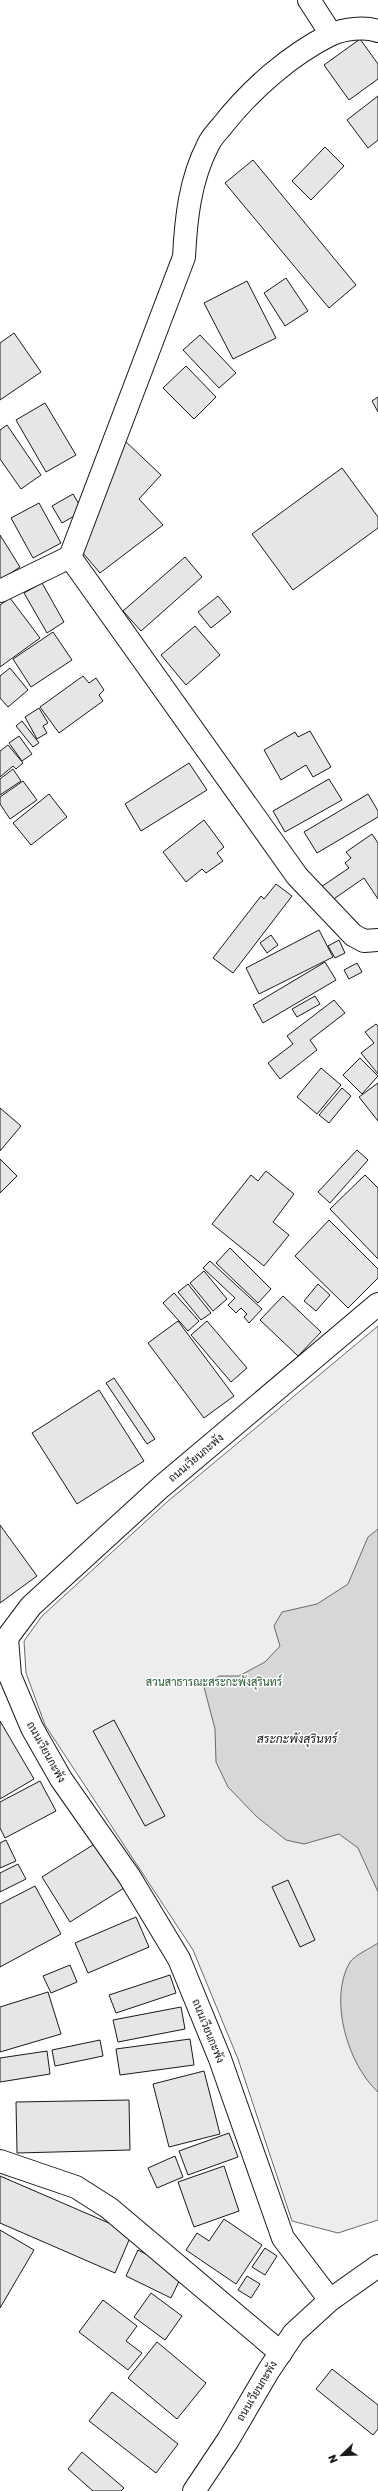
<svg xmlns="http://www.w3.org/2000/svg" width="378" height="2491" font-family="Rubik,Sarabun,sans-serif">
	<rect width="100%" height="100%" fill="#fff"/>
	<!-- green -->
	<path fill="#ededed" stroke="#6a6a6a" d="M378,1326V2220L338,2233L292,2221L238,2059L193,1950L45,1725L26,1673L24,1641L42,1616L167,1502Z"/>
	<!-- water -->
	<g fill="#d7d7d7" stroke="#6a6a6a">
		<path d="M378,1529V1892L358,1848L339,1834L304,1844L286,1840L257,1817L228,1787L216,1762L215,1729L204,1687L219,1676H239L265,1662L280,1646L274,1626L282,1612L317,1604L348,1584L368,1537Z"/>
		<path d="M378,1943V2092C348,2065 328,1999 350,1962C355,1955 371,1948 378,1943Z"/>
	</g>
	<!-- building -->
	<g fill="#e6e6e6" stroke="#1a1a1a">
		<path d="M360,39L378,64V79L349,100L324,65Z"/>
		<path d="M378,96V140L368,148L347,120Z"/>
		<path d="M325,147L344,166L311,200L292,181Z"/>
		<path d="M253,160L356,285L329,308L225,183Z"/>
		<path d="M286,278L308,311L285,326L264,293Z"/>
		<path d="M247,281L276,338L233,359L204,303Z"/>
		<path d="M14,333L41,372L0,400V343Z"/>
		<path d="M200,335L236,373L219,388L183,350Z"/>
		<path d="M186,366L216,397L194,419L163,388Z"/>
		<path d="M378,397V412L372,401Z"/>
		<path d="M45,403L76,455L46,472L16,420Z"/>
		<path d="M7,425L41,475L21,489L0,459V430Z"/>
		<path d="M124,440L161,475L139,499L163,525L100,573L77,546Z"/>
		<path d="M342,468L378,517V528L293,590L252,534Z"/>
		<path d="M73,494L83,511L62,523L52,506Z"/>
		<path d="M39,503L61,543L33,558L11,518Z"/>
		<path d="M0,535L20,567L0,580Z"/>
		<path d="M185,557L202,577L141,631L123,611Z"/>
		<path d="M42,583L64,622L47,633L24,593Z"/>
		<path d="M218,596L231,612L211,628L198,612Z"/>
		<path d="M10,598L40,638L0,667V605Z"/>
		<path d="M195,626L220,655L186,685L161,655Z"/>
		<path d="M53,632L72,660L31,687L13,659Z"/>
		<path d="M10,668L28,690L8,707L0,698V676Z"/>
		<path d="M83,676L89,683L96,678L104,690L99,695L103,701L59,733L40,707Z"/>
		<path d="M39,708L48,723L43,726L47,733L37,739L25,717Z"/>
		<path d="M22,721L39,743L33,747L16,726Z"/>
		<path d="M310,731L331,767L313,777L306,765L281,780L264,750L295,732L298,737Z"/>
		<path d="M19,736L32,754L22,761L9,743Z"/>
		<path d="M8,745L23,763L16,769L13,766L0,777V751Z"/>
		<path d="M189,763L207,790L141,831L125,804Z"/>
		<path d="M13,769L21,781L0,795V779Z"/>
		<path d="M329,779L342,800L285,832L273,811Z"/>
		<path d="M23,781L37,800L10,819L0,804V797Z"/>
		<path d="M49,794L67,817L31,845L13,823Z"/>
		<path d="M368,794L378,811V817L317,853L304,832Z"/>
		<path d="M204,820L224,847L217,853L223,861L206,873L202,869L186,882L163,852Z"/>
		<path d="M372,834L378,843V899L364,878L328,903L318,889L349,868L345,863L351,858L346,852Z"/>
		<path d="M276,884L292,896L233,973L213,958L261,896L264,899Z"/>
		<path d="M319,930L333,957L259,994L246,968Z"/>
		<path d="M271,935L278,945L267,953L260,943Z"/>
		<path d="M339,940L345,953L335,958L328,946Z"/>
		<path d="M325,962L336,980L263,1023L253,1005Z"/>
		<path d="M357,963L362,972L349,979L344,970Z"/>
		<path d="M315,996L320,1004L297,1017L292,1009Z"/>
		<path d="M334,1000L345,1013L310,1040L317,1050L280,1079L268,1063L293,1044L287,1036Z"/>
		<path d="M376,1024L378,1026V1074L361,1053L374,1043L365,1032Z"/>
		<path d="M360,1058L378,1076L362,1094L343,1075Z"/>
		<path d="M321,1068L341,1085L317,1114L297,1097Z"/>
		<path d="M378,1083V1121L359,1097Z"/>
		<path d="M342,1088L351,1096L329,1123L319,1115Z"/>
		<path d="M0,1108L21,1126L0,1151Z"/>
		<path d="M357,1150L368,1160L330,1203L318,1192Z"/>
		<path d="M0,1159L17,1176L0,1193Z"/>
		<path d="M266,1171L294,1194L273,1222L289,1235L264,1266L212,1224L251,1175L258,1181Z"/>
		<path d="M365,1175L378,1188V1259L330,1209Z"/>
		<path d="M329,1220L378,1269V1278L348,1308L295,1256Z"/>
		<path d="M230,1248L271,1289L258,1303L216,1263Z"/>
		<path d="M210,1261L262,1309L249,1323L244,1317L247,1314L241,1308L236,1313L228,1305L235,1298L203,1268Z"/>
		<path d="M204,1271L227,1299L213,1311L190,1283Z"/>
		<path d="M188,1284L211,1313L201,1320L178,1292Z"/>
		<path d="M318,1284L330,1295L316,1311L304,1301Z"/>
		<path d="M174,1293L199,1321L188,1331L163,1303Z"/>
		<path d="M283,1296L321,1332L298,1356L260,1320Z"/>
		<path d="M178,1321L234,1396L204,1418L148,1343Z"/>
		<path d="M207,1321L247,1368L231,1382L191,1335Z"/>
		<path d="M114,1378L155,1439L147,1444L106,1383Z"/>
		<path d="M99,1390L144,1461L77,1504L32,1433Z"/>
		<path d="M0,1525L37,1576L0,1603Z"/>
		<path d="M114,1720L165,1816L145,1826L93,1731Z"/>
		<path d="M0,1721L34,1779L0,1799Z"/>
		<path d="M40,1781L56,1811L5,1838L0,1828V1802Z"/>
		<path d="M6,1840L16,1861L0,1868V1843Z"/>
		<path d="M96,1843L124,1888L70,1922L42,1877Z"/>
		<path d="M18,1864L26,1879L0,1892V1873Z"/>
		<path d="M288,1880L315,1940L300,1947L272,1887Z"/>
		<path d="M35,1886L61,1934L0,1967V1904Z"/>
		<path d="M136,1917L149,1947L88,1973L75,1943Z"/>
		<path d="M70,1965L77,1982L51,1993L43,1976Z"/>
		<path d="M170,1975L176,1993L116,2013L109,1995Z"/>
		<path d="M48,1992L61,2034L0,2052V2007Z"/>
		<path d="M181,2007L185,2029L118,2042L113,2020Z"/>
		<path d="M190,2039L194,2065L120,2075L116,2049Z"/>
		<path d="M100,2040L103,2056L55,2066L52,2050Z"/>
		<path d="M47,2051L50,2074L0,2082V2058Z"/>
		<path d="M204,2071L220,2134L169,2147L153,2084Z"/>
		<path d="M129,2100L130,2150L17,2153L16,2102Z"/>
		<path d="M229,2133L238,2157L188,2175L179,2151Z"/>
		<path d="M175,2156L183,2177L157,2188L148,2168Z"/>
		<path d="M224,2166L239,2211L194,2227L178,2182Z"/>
		<path d="M0,2176L132,2233L115,2273L0,2223Z"/>
		<path d="M224,2219L262,2245L236,2284L186,2250L197,2233L209,2241Z"/>
		<path d="M0,2230L34,2250L0,2308Z"/>
		<path d="M265,2248L277,2256L265,2275L252,2267Z"/>
		<path d="M138,2250L183,2273L171,2298L126,2276Z"/>
		<path d="M247,2276L260,2284L251,2298L238,2290Z"/>
		<path d="M151,2293L182,2316L165,2340L134,2317Z"/>
		<path d="M103,2300L137,2326L126,2341L142,2353L128,2370L79,2332Z"/>
		<path d="M157,2342L206,2383L177,2419L128,2378Z"/>
		<path d="M332,2369L378,2405V2429L373,2435L316,2389Z"/>
		<path d="M112,2392L178,2444L156,2473L89,2421Z"/>
		<path d="M82,2452L124,2488L121,2491H93L68,2469Z"/>
	</g>
	<g fill="none" stroke-linecap="round" stroke-linejoin="round">
		<defs>
			<g id="minor">
				<path d="M309,0L331,34"/>
				<path d="M378,31C365,26 343,29 330,35C290,55 250,90 222,126C217,132 211,138 208,145C190,180 186,218 184,257L70,557L297,876L353,935L364,941L378,940"/>
				<path d="M0,591L70,557"/>
				<path d="M0,2161L76,2187L109,2208L281,2353"/>
				<path d="M330,2300L283,2238L220,2059L179,1959L129,1876L61,1779L32,1728L10,1676L7,1638L31,1606L161,1487L378,1304"/>
				<path d="M194,2491L228,2440L269,2370L294,2333L330,2300L378,2266"/>
			</g>
		</defs>
		<!-- minor casing -->
		<use href="#minor" stroke="#1a1a1a" stroke-width="24"/>
		<!-- minor -->
		<use href="#minor" stroke="#fff" stroke-width="22"/>
	</g>
	<g text-anchor="middle" dominant-baseline="central" stroke-width="3" stroke-linejoin="round" paint-order="stroke">
		<!-- street labels -->
		<g font-size="11" fill="#1a1a1a" stroke="#fff">
			<text transform="translate(196 1458) rotate(-40)">ถนนเวียนกะพัง</text>
			<text transform="translate(46 1752) rotate(61)">ถนนเวียนกะพัง</text>
			<text transform="translate(208 2031) rotate(68)">ถนนเวียนกะพัง</text>
			<text transform="translate(257 2391) rotate(-59)">ถนนเวียนกะพัง</text>
		</g>
		<!-- park labels -->
		<g font-size="11" fill="#2b5a34" stroke="#fff">
			<text x="214" y="1682">สวนสาธารณะสระกะพังสุรินทร์</text>
		</g>
		<!-- water labels -->
		<g font-size="12" font-style="italic" fill="#1a1a1a" stroke="#fff">
			<text x="297" y="1739">สระกะพังสุรินทร์</text>
		</g>
	</g>
	<!-- north arrow -->
	<g transform="translate(342 2455) rotate(247)" stroke="#ffffff" stroke-width="3" paint-order="stroke">
	<path d="M0-3L7 15L0 10L-7 15Z" fill="#1a1a1a"/>
	<text y="-6" font-size="11" font-weight="bold" text-anchor="middle" fill="#1a1a1a">N</text>
	</g>
</svg>
